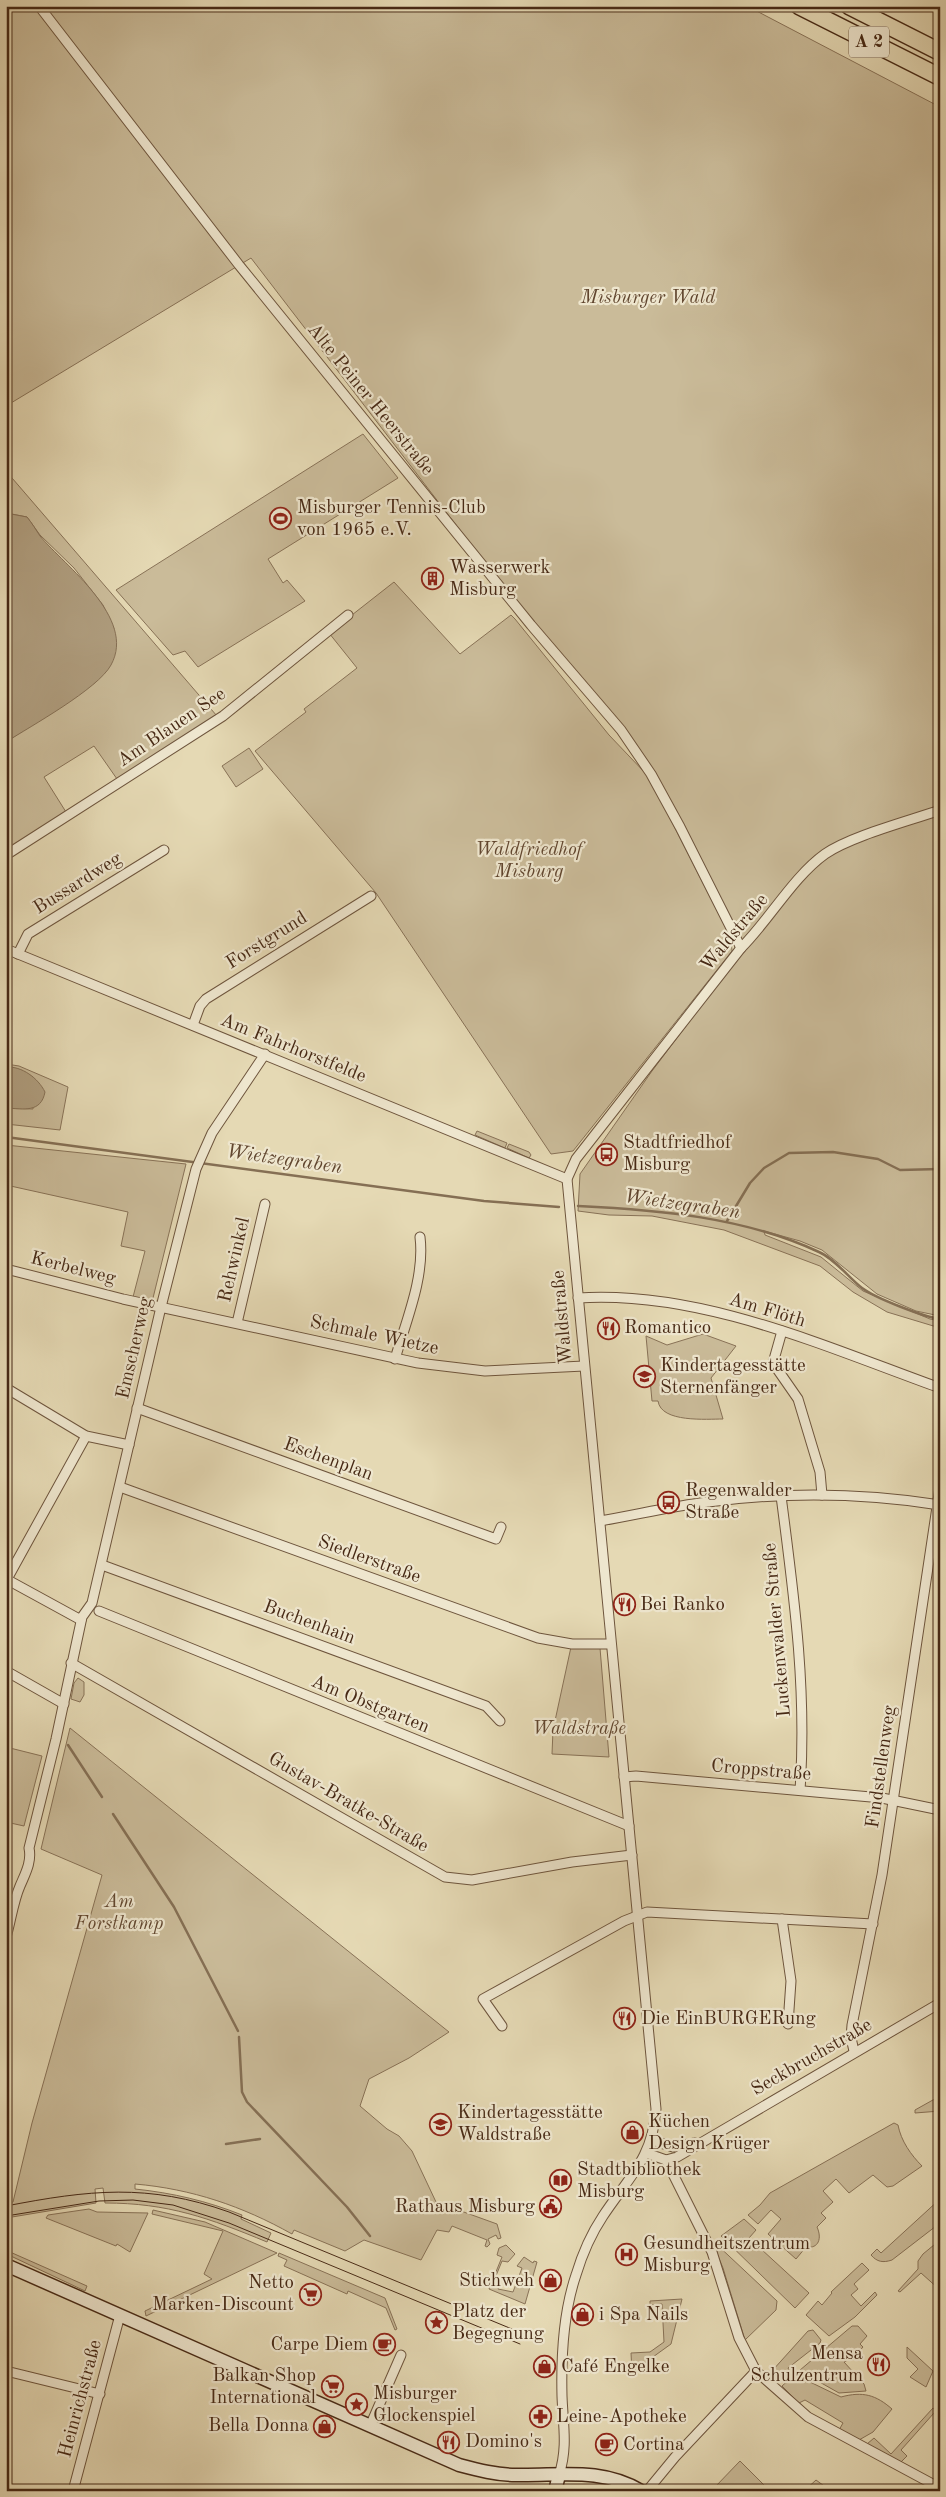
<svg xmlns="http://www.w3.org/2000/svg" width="946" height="2497" font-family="'Old Standard TT',serif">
	<rect width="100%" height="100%" fill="#e5d9b4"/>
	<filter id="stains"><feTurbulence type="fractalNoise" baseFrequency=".004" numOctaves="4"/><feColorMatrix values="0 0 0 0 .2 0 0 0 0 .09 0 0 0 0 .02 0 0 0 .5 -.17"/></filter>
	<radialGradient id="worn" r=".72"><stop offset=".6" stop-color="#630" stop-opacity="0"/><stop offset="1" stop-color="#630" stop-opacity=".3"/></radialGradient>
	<!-- green -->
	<g fill="#cabb99" stroke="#887257">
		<path d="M6,6H747L940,107V1316L916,1311L877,1294L822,1250L800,1241L764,1231L765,1235L821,1257L863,1291L930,1319L940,1321V1328L887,1312L853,1292L820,1266L724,1230L652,1216L609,1215L578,1211L580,1174L652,1071L745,948L625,729L506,590L251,258L6,406Z"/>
		<path d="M363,434L398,478L268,559L283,583L287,580L305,601L198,667L185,651L173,655L116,590Z"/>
		<path d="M6,471L217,716L117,779L94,746L44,777L66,812L6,850V742L96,682L114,629L103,605L74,568L40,535L27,517L6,513Z"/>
		<path d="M394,582L460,654L511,615L515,619L609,735L649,777L731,938L732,951L573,1151L551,1154L376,893L255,751L306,712L304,709L357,668L329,633Z"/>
		<path d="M249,748L263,769L236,787L222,766Z"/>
		<path d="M6,1064L19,1066L68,1087L60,1130L6,1124V1108L33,1109V1077L20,1070L6,1067Z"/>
		<path d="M477,1131L507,1143L505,1148L475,1135Z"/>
		<path d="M509,1144L529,1152L531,1155L529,1158L507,1148Z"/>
		<path d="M6,1145L186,1164L153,1298L148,1301L133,1297L145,1251L121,1246L128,1212L6,1185Z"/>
		<path d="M703,1334L736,1346L711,1378L723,1419C707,1419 661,1423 658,1401H652L646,1336L667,1345Z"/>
		<path d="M571,1647L600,1648L609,1757L552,1754L553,1730Z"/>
		<path d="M78,1678L84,1682V1695L80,1702L71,1699L74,1683Z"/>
		<path d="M70,1728L449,2032L409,2058L369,2079L360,2106L387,2129L399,2136L412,2151L436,2202L497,2224L501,2238L498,2239L496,2235L488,2239L490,2244L487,2247L485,2246L487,2240L452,2226L449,2232L437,2230L421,2260L364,2240L345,2251L294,2230L292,2234C242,2206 192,2189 135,2184V2189C173,2193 207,2201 242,2215L241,2219L271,2233L267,2242C209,2218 168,2203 105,2203L103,2188L95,2189L96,2203L6,2218V2203L13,2202L32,2123L102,1875L41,1849Z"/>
		<path d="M6,1747L42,1756L24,1826L6,1822Z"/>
		<path d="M940,2096V2111L915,2113V2110Z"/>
		<path d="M894,2123L898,2125C901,2141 911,2155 922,2166L893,2186L887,2187L873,2175L849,2193L836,2179L823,2191L833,2202L821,2213L826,2218L817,2227C822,2238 819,2249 806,2247L796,2259L768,2234L781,2219L771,2210L758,2224L748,2215L760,2205L770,2193Z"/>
		<path d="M940,2199V2223L892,2260C883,2263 877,2262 871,2255L877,2249L881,2253Z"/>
		<path d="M89,2209L97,2212L148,2213L130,2252L117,2244L116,2246L46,2218L48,2215Z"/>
		<path d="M153,2210L205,2222L277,2253L146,2316L145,2311L212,2279L204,2274L223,2231L152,2214Z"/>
		<path d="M744,2219L756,2230L749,2238L809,2293L795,2308L721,2236Z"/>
		<path d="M940,2240V2290L921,2273L900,2292L898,2291L918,2269V2261L923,2254Z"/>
		<path d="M713,2241L777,2301L776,2310L745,2340L723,2268L712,2242Z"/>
		<path d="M506,2245L515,2254L508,2262L502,2261L493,2283L499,2286L498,2289L513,2292L522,2268L517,2266L524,2257L533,2263L534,2261L537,2262L525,2304L489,2289L502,2257L497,2255L499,2248Z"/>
		<path d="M10,2252L87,2286L85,2291L15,2258L9,2255Z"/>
		<path d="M279,2253L385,2298L397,2329L395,2330L386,2308L348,2291L347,2294L284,2266L287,2260L278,2256Z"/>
		<path d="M862,2263L869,2270L854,2284L858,2289L851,2295L861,2306L875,2292L877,2295L855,2317L829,2336L806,2315L818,2301L822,2305L832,2293L831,2292Z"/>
		<path d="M682,2299L671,2344L632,2372L631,2353L650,2352L664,2342L662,2304L650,2305V2301Z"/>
		<path d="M852,2326H858L867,2336L860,2344L863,2347L854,2357L844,2362L864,2384L866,2391L839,2393L816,2380L793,2376Z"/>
		<path d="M813,2330L821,2340L820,2343L788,2368L789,2370L776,2381L771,2375L772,2371L808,2331Z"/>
		<path d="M907,2347L933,2371L926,2387L910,2377L918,2369L907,2358Z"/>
		<path d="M791,2378L810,2382L841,2397C863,2391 876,2395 892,2409L873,2432L859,2440L839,2430L843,2423L805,2400L799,2403L782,2386Z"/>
		<path d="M933,2408L938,2412L934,2413L901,2450L907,2456L901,2462L867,2444L874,2438L891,2454Z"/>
		<path d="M740,2461L770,2491H716L715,2487Z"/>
		<path d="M816,2480L831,2491H804Z"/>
	</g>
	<!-- water -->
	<g fill="#af9d7e" stroke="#856f54">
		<path d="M6,513L27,517C32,523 36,530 40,536C65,566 137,618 111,665C98,689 31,726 6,742Z"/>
		<path d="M6,1067C22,1066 38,1078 45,1092C41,1113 24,1109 6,1108Z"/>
	</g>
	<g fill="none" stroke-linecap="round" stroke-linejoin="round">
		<!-- stream -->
		<g stroke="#856f54" stroke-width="2.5">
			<path d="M6,1137L484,1201L559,1207"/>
			<path d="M578,1206C659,1210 744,1217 819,1252C835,1259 848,1277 862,1288C875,1298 924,1317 940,1319"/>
			<path d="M727,1221L750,1183L764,1168L789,1153L833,1152L878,1159L900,1170L940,1169"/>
			<path d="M68,1745L102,1797"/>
			<path d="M113,1814L174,1907L238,2031"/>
			<path d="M239,2037L242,2092L247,2102L347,2207L370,2236"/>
			<path d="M226,2144L260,2139"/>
		</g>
		<defs>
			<g id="minor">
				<path d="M39,6L239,265L531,625L621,730L651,774L680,827L741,948"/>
				<path d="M6,855L223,716L348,615"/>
				<path d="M6,949L567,1179"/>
				<path d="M18,954L28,934L164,850"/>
				<path d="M193,1025L200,1006L206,999L371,896"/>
				<path d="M6,1269L123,1299L418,1363L485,1371L584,1366"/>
				<path d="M578,1298C701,1290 826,1347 940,1388"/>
				<path d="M237,1323L265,1204"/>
				<path d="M782,1331L773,1363L798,1399L820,1472L822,1495"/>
				<path d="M395,1359C406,1321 425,1277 420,1237"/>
				<path d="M6,1388L86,1436L129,1445"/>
				<path d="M137,1408L496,1539L501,1527"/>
				<path d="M120,1487L538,1638L572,1644H610"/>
				<path d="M781,1496C794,1596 807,1689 800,1790"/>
				<path d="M600,1521C636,1515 672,1506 708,1502C784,1492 864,1493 940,1505"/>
				<path d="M102,1565L486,1706L500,1721"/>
				<path d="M6,1579L81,1620"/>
				<path d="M7,1579L86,1436"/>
				<path d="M99,1611L629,1826"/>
				<path d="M71,1663L445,1877L472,1880L572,1862L632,1855"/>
				<path d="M6,1671L64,1704"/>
				<path d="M624,1777L636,1776L882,1798L940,1810"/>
				<path d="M782,1919L791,1981L788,2024"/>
				<path d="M6,1937C11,1921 13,1902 20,1886C25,1874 32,1862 29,1848L56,1739L82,1617L92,1603L161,1307L196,1169L212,1133L265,1054"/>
				<path d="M502,2026L483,1999L624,1921L647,1912L873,1924"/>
				<path d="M854,2051L851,2038L852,2025L882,1875L940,1487"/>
				<path d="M652,2140L673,2147L695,2143"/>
				<path d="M646,2153L666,2160L677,2157L940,2003"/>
				<path d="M666,2160L712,2252L739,2338L756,2371L808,2417L940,2488"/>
				<path d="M6,2371L100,2394"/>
				<path d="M370,2426L401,2355"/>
				<path d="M559,2475C568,2447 563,2425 562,2396C561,2356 563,2313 576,2275C582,2255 591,2234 603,2216C628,2178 653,2158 656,2109L567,1179L576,1159L741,948C770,919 793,877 825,854C851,836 909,821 940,810"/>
				<path d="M73,2491L120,2315"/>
				<path d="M647,2491L675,2457L756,2371"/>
			</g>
			<g id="secondary">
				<path d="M6,2265L459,2465C478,2470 497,2475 516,2475C561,2476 600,2467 641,2491"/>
				<path d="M555,2491L559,2475"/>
			</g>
			<g id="motorway">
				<path d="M799,6L940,77"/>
				<path d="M849,6L940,52"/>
			</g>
		</defs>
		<!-- minor casing -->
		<use href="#minor" stroke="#6e553d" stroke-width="11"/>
		<!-- secondary casing -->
		<use href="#secondary" stroke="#472915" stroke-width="15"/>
		<!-- motorway casing -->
		<use href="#motorway" stroke="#472915" stroke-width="19"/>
		<!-- minor -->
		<use href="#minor" stroke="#eee6ce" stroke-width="9"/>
		<!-- secondary -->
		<use href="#secondary" stroke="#eee6ce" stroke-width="12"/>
		<!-- motorway -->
		<use href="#motorway" stroke="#e5d9b4" stroke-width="16"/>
		<!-- tram -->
		<g stroke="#472915" stroke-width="1">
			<path d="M6,2206C89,2190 148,2183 229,2212L524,2334"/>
			<path d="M6,2216L99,2201L133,2200L173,2205L229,2223L520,2344"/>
		</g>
	</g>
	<!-- icons -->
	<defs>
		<symbol id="stadium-ring" viewBox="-11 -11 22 22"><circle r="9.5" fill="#eee6ce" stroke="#8f2418" stroke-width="1.5"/><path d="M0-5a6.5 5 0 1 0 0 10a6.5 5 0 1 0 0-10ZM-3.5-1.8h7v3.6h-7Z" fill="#8f2418"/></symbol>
		<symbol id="building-ring" viewBox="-11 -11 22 22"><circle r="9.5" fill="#eee6ce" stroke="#8f2418" stroke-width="1.5"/><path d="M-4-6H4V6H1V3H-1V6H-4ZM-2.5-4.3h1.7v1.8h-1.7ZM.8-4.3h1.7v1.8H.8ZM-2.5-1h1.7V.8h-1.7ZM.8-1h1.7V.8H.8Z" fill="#8f2418"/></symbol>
		<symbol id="bus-ring" viewBox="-11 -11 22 22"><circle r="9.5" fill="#eee6ce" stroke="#8f2418" stroke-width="1.5"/><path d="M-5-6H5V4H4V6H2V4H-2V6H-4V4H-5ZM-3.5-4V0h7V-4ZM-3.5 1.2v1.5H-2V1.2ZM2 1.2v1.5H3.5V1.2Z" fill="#8f2418"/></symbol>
		<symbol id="restaurant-ring" viewBox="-11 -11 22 22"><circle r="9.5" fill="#eee6ce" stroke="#8f2418" stroke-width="1.5"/><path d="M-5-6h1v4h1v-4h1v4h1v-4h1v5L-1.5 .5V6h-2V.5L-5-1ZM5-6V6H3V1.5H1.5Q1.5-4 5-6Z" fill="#8f2418"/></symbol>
		<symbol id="school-ring" viewBox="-11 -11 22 22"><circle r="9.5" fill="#eee6ce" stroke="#8f2418" stroke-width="1.5"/><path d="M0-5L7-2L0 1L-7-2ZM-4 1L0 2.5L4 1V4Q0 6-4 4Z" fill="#8f2418"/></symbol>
		<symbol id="shop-ring" viewBox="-11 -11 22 22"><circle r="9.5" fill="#eee6ce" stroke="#8f2418" stroke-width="1.5"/><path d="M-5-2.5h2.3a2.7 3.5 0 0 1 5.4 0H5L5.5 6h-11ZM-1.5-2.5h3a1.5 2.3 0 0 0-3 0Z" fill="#8f2418"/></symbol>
		<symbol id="library-ring" viewBox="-11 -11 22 22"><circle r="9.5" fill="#eee6ce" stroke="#8f2418" stroke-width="1.5"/><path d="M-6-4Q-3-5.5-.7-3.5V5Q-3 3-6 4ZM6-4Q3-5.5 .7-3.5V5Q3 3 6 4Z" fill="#8f2418"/></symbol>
		<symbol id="civic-ring" viewBox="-11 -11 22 22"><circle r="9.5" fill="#eee6ce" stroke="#8f2418" stroke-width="1.5"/><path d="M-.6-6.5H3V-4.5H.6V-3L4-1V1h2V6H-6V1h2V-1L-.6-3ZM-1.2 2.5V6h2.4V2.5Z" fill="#8f2418"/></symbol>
		<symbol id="hospital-ring" viewBox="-11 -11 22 22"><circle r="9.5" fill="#eee6ce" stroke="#8f2418" stroke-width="1.5"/><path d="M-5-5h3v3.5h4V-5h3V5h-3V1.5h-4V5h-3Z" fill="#8f2418"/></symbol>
		<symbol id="supermarket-ring" viewBox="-11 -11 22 22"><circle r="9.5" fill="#eee6ce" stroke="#8f2418" stroke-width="1.5"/><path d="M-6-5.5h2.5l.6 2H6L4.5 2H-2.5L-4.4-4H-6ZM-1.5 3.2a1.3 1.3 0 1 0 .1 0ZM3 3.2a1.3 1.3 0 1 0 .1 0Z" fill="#8f2418"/></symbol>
		<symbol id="sight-ring" viewBox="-11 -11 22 22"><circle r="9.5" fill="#eee6ce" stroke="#8f2418" stroke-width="1.5"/><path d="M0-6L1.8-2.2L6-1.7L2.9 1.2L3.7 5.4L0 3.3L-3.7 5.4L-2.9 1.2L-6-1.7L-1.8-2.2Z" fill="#8f2418"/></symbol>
		<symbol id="cafe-ring" viewBox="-11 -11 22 22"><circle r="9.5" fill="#eee6ce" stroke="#8f2418" stroke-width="1.5"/><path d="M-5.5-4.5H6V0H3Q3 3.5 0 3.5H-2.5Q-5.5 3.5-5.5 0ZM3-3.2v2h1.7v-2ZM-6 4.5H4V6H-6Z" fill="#8f2418"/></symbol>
		<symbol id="pharmacy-ring" viewBox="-11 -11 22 22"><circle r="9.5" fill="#eee6ce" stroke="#8f2418" stroke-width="1.5"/><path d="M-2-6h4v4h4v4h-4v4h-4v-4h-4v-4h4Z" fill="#8f2418"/></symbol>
	</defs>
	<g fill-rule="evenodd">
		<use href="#stadium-ring" x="268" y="506" width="25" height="25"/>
		<use href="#building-ring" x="420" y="566" width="25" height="25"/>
		<use href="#bus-ring" x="594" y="1142" width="25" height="25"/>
		<use href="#restaurant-ring" x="596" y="1316" width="25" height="25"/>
		<use href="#school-ring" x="632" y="1364" width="25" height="25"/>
		<use href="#bus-ring" x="656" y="1490" width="25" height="25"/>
		<use href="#restaurant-ring" x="612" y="1592" width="25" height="25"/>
		<use href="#restaurant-ring" x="612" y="2006" width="25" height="25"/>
		<use href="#school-ring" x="428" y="2112" width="25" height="25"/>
		<use href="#shop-ring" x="620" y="2120" width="25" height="25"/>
		<use href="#library-ring" x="548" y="2168" width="25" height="25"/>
		<use href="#civic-ring" x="538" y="2194" width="25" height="25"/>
		<use href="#hospital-ring" x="614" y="2242" width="25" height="25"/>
		<use href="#shop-ring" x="538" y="2268" width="25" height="25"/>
		<use href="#supermarket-ring" x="298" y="2282" width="25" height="25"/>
		<use href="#shop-ring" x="570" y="2302" width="25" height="25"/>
		<use href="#sight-ring" x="424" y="2310" width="25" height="25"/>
		<use href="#cafe-ring" x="372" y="2332" width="25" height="25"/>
		<use href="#restaurant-ring" x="866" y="2352" width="25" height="25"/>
		<use href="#shop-ring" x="532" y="2354" width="25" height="25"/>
		<use href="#supermarket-ring" x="320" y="2374" width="25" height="25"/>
		<use href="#sight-ring" x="344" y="2392" width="25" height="25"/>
		<use href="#pharmacy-ring" x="528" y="2404" width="25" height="25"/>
		<use href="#shop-ring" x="312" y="2414" width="25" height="25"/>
		<use href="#restaurant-ring" x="436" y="2430" width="25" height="25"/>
		<use href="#cafe-ring" x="594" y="2432" width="25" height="25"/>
	</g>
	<g text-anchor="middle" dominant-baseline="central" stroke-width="4.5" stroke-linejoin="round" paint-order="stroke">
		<!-- shield labels -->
		<rect fill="#eee6ce" stroke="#79624c" stroke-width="1" x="849" y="26.5" width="40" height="31" rx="4"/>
		<g font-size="18" font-weight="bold" fill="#472915">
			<text x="869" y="42">A 2</text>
		</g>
		<!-- park labels -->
		<g font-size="19" font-style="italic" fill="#61462f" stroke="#eee6ce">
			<text x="648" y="298">Misburger Wald</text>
			<text x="529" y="850">Waldfriedhof<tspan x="529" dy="22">Misburg</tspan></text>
			<text x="579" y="1729">Waldstraße</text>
			<text x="119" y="1902">Am<tspan x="119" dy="22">Forstkamp</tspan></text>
		</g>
		<!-- street labels -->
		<g font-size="19" fill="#472915" stroke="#eee6ce">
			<text transform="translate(370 400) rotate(51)">Alte Peiner Heerstraße</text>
			<text transform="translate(172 728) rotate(-34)">Am Blauen See</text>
			<text transform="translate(78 884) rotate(-32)">Bussardweg</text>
			<text transform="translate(735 933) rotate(-50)">Waldstraße</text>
			<text transform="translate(267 941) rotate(-32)">Forstgrund</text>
			<text transform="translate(293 1049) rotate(22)">Am Fahrhorstfelde</text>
			<text transform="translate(235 1260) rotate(-77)">Rehwinkel</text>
			<text transform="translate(73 1269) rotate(14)">Kerbelweg</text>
			<text transform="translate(767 1311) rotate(17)">Am Flöth</text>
			<text transform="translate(563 1317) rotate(-95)">Waldstraße</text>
			<text transform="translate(374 1336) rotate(12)">Schmale Wietze</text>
			<text transform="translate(135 1348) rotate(-77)">Emscherweg</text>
			<text transform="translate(328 1460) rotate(20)">Eschenplan</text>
			<text transform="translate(369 1560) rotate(20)">Siedlerstraße</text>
			<text transform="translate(309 1623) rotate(20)">Buchenhain</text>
			<text transform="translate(778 1630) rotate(-95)">Luckenwalder Straße</text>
			<text transform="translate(370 1705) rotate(22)">Am Obstgarten</text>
			<text transform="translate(882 1767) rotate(-82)">Findstellenweg</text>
			<text transform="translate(761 1771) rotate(5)">Croppstraße</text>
			<text transform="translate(348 1803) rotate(30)">Gustav-Bratke-Straße</text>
			<text transform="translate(812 2058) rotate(-30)">Seckbruchstraße</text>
			<text transform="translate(81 2399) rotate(-75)">Heinrichstraße</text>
		</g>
		<!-- poi labels -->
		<g font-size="19" fill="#472915" stroke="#eee6ce" text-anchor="start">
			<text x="297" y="508">Misburger Tennis-Club<tspan x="297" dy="22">von 1965 e.V.</tspan></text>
			<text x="449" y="568">Wasserwerk<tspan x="449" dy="22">Misburg</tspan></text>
			<text x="623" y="1143">Stadtfriedhof<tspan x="623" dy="22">Misburg</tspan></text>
			<text x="624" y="1328">Romantico</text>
			<text x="660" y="1366">Kindertagesstätte<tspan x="660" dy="22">Sternenfänger</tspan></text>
			<text x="685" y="1491">Regenwalder<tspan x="685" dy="22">Straße</tspan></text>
			<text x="640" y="1605">Bei Ranko</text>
			<text x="641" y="2019">Die EinBURGERung</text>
			<text x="457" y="2113">Kindertagesstätte<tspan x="457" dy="22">Waldstraße</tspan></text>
			<text x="648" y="2122">Küchen<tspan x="648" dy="22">Design Krüger</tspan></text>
			<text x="577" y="2170">Stadtbibliothek<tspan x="577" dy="22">Misburg</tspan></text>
			<text x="535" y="2207" text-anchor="end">Rathaus Misburg</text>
			<text x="643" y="2244">Gesundheitszentrum<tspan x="643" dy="22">Misburg</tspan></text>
			<text x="534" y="2281" text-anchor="end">Stichweh</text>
			<text x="294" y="2283" text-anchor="end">Netto<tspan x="294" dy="22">Marken-Discount</tspan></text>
			<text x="452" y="2312">Platz der<tspan x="452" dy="22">Begegnung</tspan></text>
			<text x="599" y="2315">i Spa Nails</text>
			<text x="368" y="2345" text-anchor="end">Carpe Diem</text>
			<text x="863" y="2354" text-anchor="end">Mensa<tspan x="863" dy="22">Schulzentrum</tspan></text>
			<text x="561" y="2367">Café Engelke</text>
			<text x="316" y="2376" text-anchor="end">Balkan Shop<tspan x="316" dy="22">International</tspan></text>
			<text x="373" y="2394">Misburger<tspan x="373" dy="22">Glockenspiel</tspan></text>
			<text x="556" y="2417">Leine-Apotheke</text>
			<text x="309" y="2426" text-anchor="end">Bella Donna</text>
			<text x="465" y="2442">Domino's</text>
			<text x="623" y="2445">Cortina</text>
		</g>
		<!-- water labels -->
		<g font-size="20" font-style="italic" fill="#61462f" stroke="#eee6ce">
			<text transform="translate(284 1160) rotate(8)">Wietzegraben</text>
			<text transform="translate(682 1205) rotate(8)">Wietzegraben</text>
		</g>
	</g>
	<!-- margin -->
	<rect width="946" height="2497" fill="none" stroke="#e5d9b4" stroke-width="25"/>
	<rect x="8" y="8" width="931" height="2482" fill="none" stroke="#472915" stroke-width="2.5"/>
	<rect x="12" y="12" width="921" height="2472" fill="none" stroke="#472915"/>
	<rect width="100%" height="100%" filter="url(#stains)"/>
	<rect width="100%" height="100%" fill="url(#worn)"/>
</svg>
